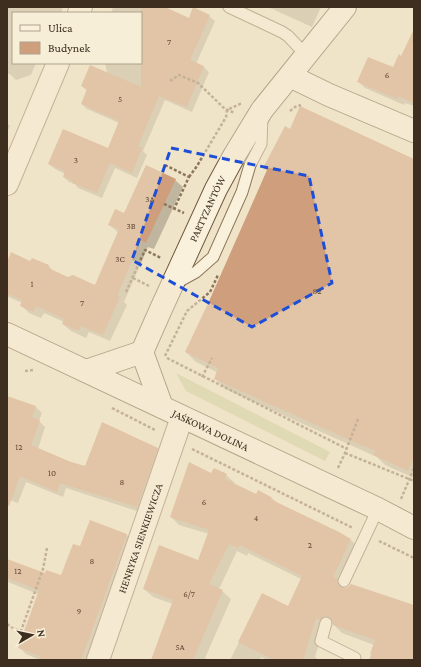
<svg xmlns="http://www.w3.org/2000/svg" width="421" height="667" font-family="'Crimson Pro',serif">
	<rect width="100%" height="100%" fill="#f0e4c8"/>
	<!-- green -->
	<path fill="#c9cf9b" d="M176,373L330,452L325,461L186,391Z"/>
	<!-- shadow -->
	<g fill="#0003">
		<path d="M7,7H63L61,13H13V63H36L31,75L16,80L11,75L7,73Z"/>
		<path d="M113,7H162L189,19L209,16L215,21L196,64L204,67L209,72L192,112L165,100L143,151L147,155L137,178L115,168L102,198L78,188L75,184L69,182L64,177L65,174L55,169L49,164L108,150L119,123L87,109L82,104L87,91L82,86L107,73L105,63H141V13H111Z"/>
		<path d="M268,7H321L312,27Z"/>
		<path d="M414,52V106L405,103L404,105L365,88L358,81L394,69L402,57Z"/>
		<path d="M7,107L8,109V114L7,118Z"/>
		<path d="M7,123L10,126L7,132Z"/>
		<path d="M291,130L414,160V478L385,465L377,457L225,389L215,378L217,372L196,362L186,352L211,299L268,171L264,167Z"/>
		<path d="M175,180L183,187L154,249L148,247L124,302L127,305L110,341L89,332L86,338L71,331L63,324L64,322L44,313L41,318L29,313L21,305L22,303L7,296V264L31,262L49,266L54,272L68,278L95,286L119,233L109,225Z"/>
		<path d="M9,397L36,407L42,413L39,421L45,427L38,449L70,462L86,467L158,448L164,455L143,513L66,488L63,497L26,482L18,503L7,499V399Z"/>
		<path d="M211,474L226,475L235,483L234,485L257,496L271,497L277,503L338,532L351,540L359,548L341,584L346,589L414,606V660H369L374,645L342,633L333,624L330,626H325L315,657L319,660H267L261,657L260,660H230L263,594L289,607L301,579L248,553L247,556L237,551L219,589L222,591L231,599L205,658L209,660H152L173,604L153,597L144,589L199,561L209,534L179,525L171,517Z"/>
		<path d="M127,535L133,541L90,660H40L26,654L20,648L38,594L8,582L7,583V560L45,574L62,577L81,547Z"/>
	</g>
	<!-- building -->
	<g fill="#cf9f7d">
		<path d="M141,7H165L189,18L193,7L210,15L190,60L204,66L187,107L159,96L138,146L142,148L132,173L110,163L97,193L72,183L73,181L63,177L65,171L48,164L63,129L108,148L119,121L81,104L87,89L81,86L90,65L141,87Z"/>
		<path d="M414,29V103L398,96L397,99L357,82L368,57L393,67L399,54L401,56Z"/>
		<path d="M300,106L414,159V458L408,471L373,455L376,451L361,445L214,379L218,368L185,352L210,299L267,170L263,168L285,126L290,129Z"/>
		<path d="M146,165L176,179L146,243L141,240L117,296L120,297L103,335L81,326L79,331L62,324L64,319L36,306L33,312L20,306L22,300L7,293V262L11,252L30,261L32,258L49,265L48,268L68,277L73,275L95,285L119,229L108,225L115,209L124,213Z"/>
		<path d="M7,396L36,406L32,417L40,420L31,445L71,462L85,466L102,422L158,448L137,507L60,483L57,492L20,476L9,506L7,505Z"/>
		<path d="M189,462L211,473L214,468L227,474L225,479L256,494L258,490L271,497L270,499L339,532L351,539L333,577L337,579L338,585L341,587L344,588L348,587L351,584L414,605V660H370L372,654H370L375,640L333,625V622L331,618L327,616H324L320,620L316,618L303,660H274L238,642L262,593L288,606L302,576L240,545L238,548L229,544L209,584L223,590L193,660H151L173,600L143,589L159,545L198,560L209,530L170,517Z"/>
		<path d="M90,520L127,534L81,660H39L40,656L18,648L39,590L7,578V559L45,573L46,570L61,575L73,544L80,546Z"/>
	</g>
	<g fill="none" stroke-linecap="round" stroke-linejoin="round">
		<defs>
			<g id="lane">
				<path d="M229,7L282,32L288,36L306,55"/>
				<path d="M176,283L196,272L213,257L242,192L250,165L261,144L262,116"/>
				<path d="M344,581L378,509"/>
				<path d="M326,623L321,641L355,658"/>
			</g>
			<g id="street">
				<path d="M79,13L81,7"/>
				<path d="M7,184L58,63"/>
				<path id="s1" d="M98,660L182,417"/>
			</g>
			<g id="secondary">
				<path d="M290,76L329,95L414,131"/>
				<path id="s2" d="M7,334L378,509L414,528"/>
				<path d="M86,371L142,352"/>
				<path id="s3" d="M162,407L142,352L161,309L216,189L234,156L262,110L345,7"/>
			</g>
		</defs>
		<!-- lane casing -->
		<use href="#lane" stroke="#8d765c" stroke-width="13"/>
		<!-- street casing -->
		<use href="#street" stroke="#8d765c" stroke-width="24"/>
		<!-- secondary casing -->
		<use href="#secondary" stroke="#6f573f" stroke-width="24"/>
		<!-- path -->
		<g stroke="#8d765c" stroke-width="2.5" stroke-dasharray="3 2" stroke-linecap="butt">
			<path d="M170,81L179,75L198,83L225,109L235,113"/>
			<path d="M290,111L295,107L301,105"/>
			<path d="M165,165L189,177L174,209"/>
			<path d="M189,177L197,166L226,117L227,110L242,103"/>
			<path d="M164,204L184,213"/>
			<path d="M133,278L149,286"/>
			<path d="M126,292L145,250L161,258"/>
			<path d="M165,356L187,311L210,292L218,275"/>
			<path d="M167,358L347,449"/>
			<path d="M25,371L34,370"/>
			<path d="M202,377L212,358"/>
			<path d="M112,408L155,430"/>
			<path d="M192,449L353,528"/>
			<path d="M345,453L414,481"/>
			<path d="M338,468L345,453L358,419"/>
			<path d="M401,499L414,468"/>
			<path d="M379,541L414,558"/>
			<path d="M7,624L14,629L21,631L43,569L47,548"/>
		</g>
		<!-- lane -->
		<use href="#lane" stroke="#faf1dc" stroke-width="11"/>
		<!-- street -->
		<use href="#street" stroke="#faf1dc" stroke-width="22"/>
		<!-- secondary -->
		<use href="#secondary" stroke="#faf1dc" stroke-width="22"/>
	</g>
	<!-- marked area -->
	<path d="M0 0H421V667H0ZM171,148L309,176L332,283L252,327L132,260Z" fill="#f0e4c8" fill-opacity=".55" fill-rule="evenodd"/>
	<path fill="none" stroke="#1d4ed8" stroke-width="3" stroke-dasharray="8 5" stroke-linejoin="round" d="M171,148L309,176L332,283L252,327L132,260Z"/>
	<g text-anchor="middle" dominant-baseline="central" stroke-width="4" stroke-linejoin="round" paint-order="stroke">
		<!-- number labels -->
		<g font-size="9" fill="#624a37">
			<text x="169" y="42">7</text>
			<text x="387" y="75">6</text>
			<text x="120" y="99">5</text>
			<text x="76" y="160">3</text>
			<text x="150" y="199">3A</text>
			<text x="131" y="226">3B</text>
			<text x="120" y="259">3C</text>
			<text x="32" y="284">1</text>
			<text x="317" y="291">82</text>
			<text x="82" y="303">7</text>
			<text x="19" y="447">12</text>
			<text x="52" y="473">10</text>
			<text x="122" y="482">8</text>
			<text x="204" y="502">6</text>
			<text x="256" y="518">4</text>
			<text x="310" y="545">2</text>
			<text x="92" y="561">8</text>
			<text x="18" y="571">12</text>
			<text x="189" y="594">6/7</text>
			<text x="79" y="611">9</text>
			<text x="180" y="647">5A</text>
		</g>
		<!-- street labels -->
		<g font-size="11" fill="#3d2e20" stroke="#f7eed8">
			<text stroke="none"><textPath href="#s3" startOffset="216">PARTYZANTÓW</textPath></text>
			<text stroke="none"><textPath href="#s2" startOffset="225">JAŚKOWA DOLINA</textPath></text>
			<text stroke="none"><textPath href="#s1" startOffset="129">HENRYKA SIENKIEWICZA</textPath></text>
		</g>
	</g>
	<!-- border -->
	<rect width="421" height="667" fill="none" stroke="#3d2e20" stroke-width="16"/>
	<!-- legend -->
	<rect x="12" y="12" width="130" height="52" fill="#f7eed8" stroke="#ada18e"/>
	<rect x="20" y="25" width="20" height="6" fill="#faf1dc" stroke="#ada18e"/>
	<text x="48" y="32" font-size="12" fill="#3d2e20">Ulica</text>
	<rect x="20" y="42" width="20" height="12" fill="#cf9f7d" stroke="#ada18e"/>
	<text x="48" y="52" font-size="12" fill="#3d2e20">Budynek</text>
	<!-- north arrow -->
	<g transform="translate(32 635) rotate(81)" stroke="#f7eed8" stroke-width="3" paint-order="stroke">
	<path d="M0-3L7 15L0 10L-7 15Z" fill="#3d2e20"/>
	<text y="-6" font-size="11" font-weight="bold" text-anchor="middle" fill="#3d2e20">N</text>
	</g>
</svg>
